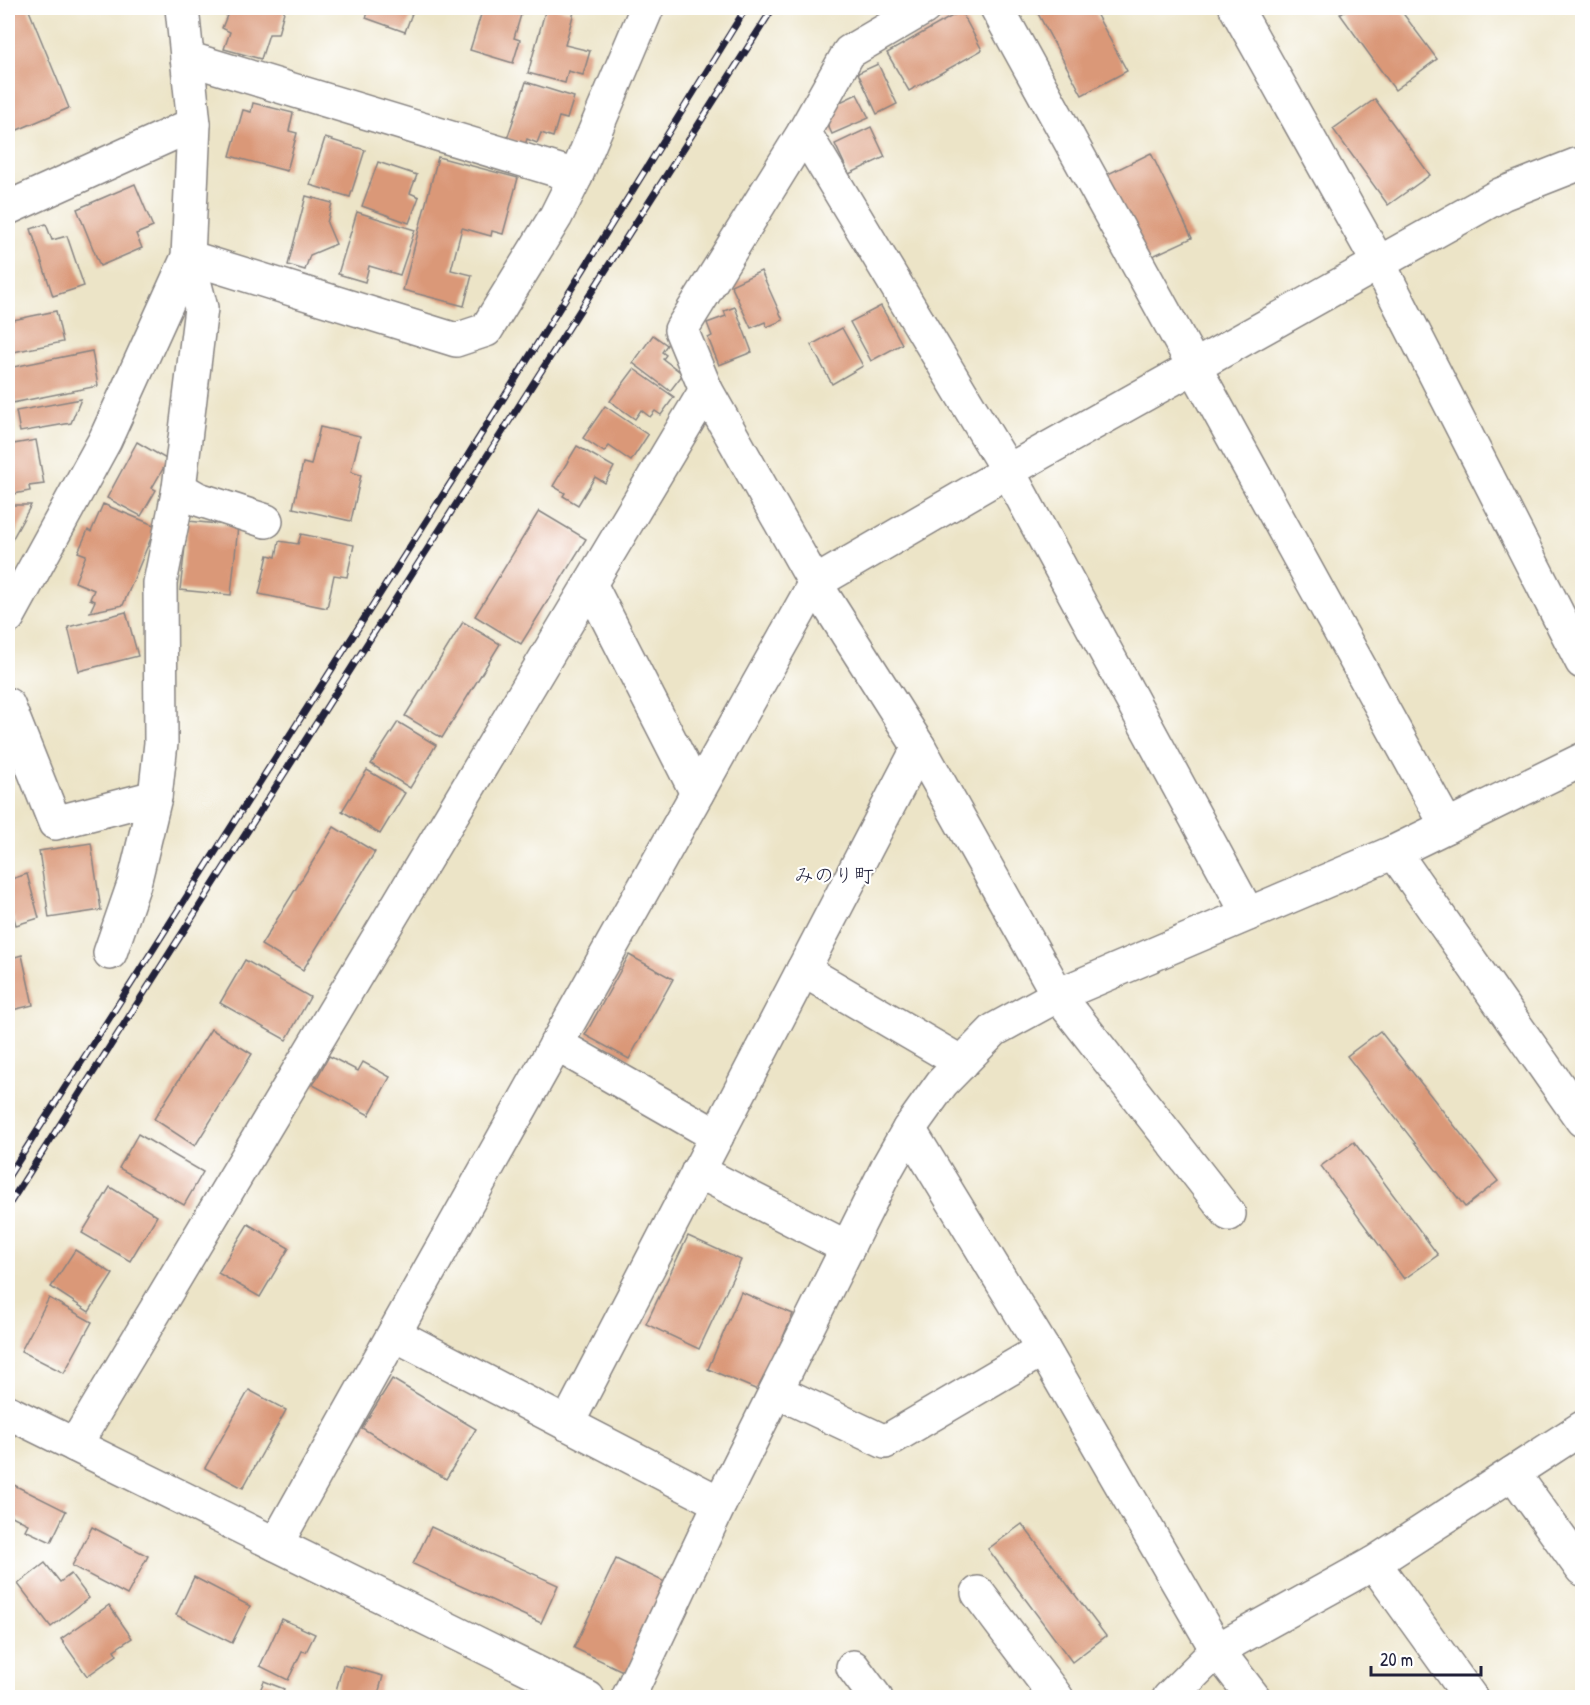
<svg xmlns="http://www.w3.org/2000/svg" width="1590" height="1705" font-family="'Patrick Hand','Klee One',sans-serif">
	<rect width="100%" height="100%" fill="#fff"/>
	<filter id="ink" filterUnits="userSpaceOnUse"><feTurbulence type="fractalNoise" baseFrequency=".0167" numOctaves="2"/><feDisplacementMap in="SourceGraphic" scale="12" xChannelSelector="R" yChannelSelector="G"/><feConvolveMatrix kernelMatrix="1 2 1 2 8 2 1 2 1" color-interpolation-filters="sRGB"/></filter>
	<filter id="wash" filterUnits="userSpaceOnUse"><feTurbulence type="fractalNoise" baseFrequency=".008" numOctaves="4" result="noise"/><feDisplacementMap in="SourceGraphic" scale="24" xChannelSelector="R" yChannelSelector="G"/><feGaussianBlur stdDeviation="1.35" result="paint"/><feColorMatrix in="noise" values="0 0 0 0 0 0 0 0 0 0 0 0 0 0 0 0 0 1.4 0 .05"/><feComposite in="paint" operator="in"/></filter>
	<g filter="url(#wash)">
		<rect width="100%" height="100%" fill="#ece4c7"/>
		<g id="blocks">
			<!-- building -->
			<g fill="#da9878">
				<path d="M8,8H28L69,108L8,134Z"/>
				<path d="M230,8H285L278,34H269L261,59L224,49L230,32L222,28Z"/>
				<path d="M370,8H414L405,32L366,18Z"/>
				<path d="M483,8H523L514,38L520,40L513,63L470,50Z"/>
				<path d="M546,8H556L574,12L565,45L590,51L583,75L568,71L565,83L528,73Z"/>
				<path d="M1035,8H1093L1127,71L1082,95Z"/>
				<path d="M1349,8H1399L1437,59L1395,90L1340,14Z"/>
				<path d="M961,11L982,50L909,91L887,53Z"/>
				<path d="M878,64L897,104L877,114L858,73Z"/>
				<path d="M526,82L574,97L567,119L559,117L553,137L541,133L537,143L527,139L525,145L507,139Z"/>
				<path d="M857,94L869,118L832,134L825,119L836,104Z"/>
				<path d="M1375,99L1430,175L1388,205L1333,129Z"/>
				<path d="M253,103L293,113L289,131L297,133L287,171L230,156L243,110L251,112Z"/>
				<path d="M871,127L885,157L849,174L835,144Z"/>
				<path d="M325,138L365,150L350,197L310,185Z"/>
				<path d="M1151,153L1192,238L1144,260L1104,176Z"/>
				<path d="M438,157L518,178L503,234L492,231L491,236L462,228L451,270L472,275L464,306L403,290Z"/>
				<path d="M378,162L417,175L410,193L419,197L409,223L362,206Z"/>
				<path d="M135,184L153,227L136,234L142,248L100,266L77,209Z"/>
				<path d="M306,196L332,203L327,223L336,244L310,255L305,270L288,265Z"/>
				<path d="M357,212L415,230L400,275L369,266L365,282L338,274Z"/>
				<path d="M46,224L52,240L67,236L84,286L53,296L31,229Z"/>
				<path d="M761,271L783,320L767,327L765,322L751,328L731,285Z"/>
				<path d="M881,306L902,344L871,361L850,322Z"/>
				<path d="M735,307L752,352L719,365L708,338L712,336L707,323L726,316L724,311Z"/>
				<path d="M56,311L63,342L8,353V321Z"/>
				<path d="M842,328L863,366L832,384L811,345Z"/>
				<path d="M653,335L667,345L662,352L666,355L663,359L683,374L670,391L633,363Z"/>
				<path d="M92,351L98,386L12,403L8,379V368Z"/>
				<path d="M634,369L674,397L661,415L655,411L650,417L641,410L635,419L610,401Z"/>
				<path d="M81,399L71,423L20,432L16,411Z"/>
				<path d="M605,406L648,435L631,461L609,446L604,452L583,438Z"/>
				<path d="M320,427L360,436L351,472L361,475L351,521L293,508L303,463L311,465Z"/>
				<path d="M36,440L44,484L29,486L30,491L8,495V445Z"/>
				<path d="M137,442L168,460L152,488L156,490L141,516L107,498Z"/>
				<path d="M577,446L614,467L605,483L595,477L578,505L563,496L565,493L553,486Z"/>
				<path d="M103,504L156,526L123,605L90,612L95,601L90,599L94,590L75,582L86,555L78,552L88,530L91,532Z"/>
				<path d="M8,505H31L8,547Z"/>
				<path d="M539,511L586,539L521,644L475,616Z"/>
				<path d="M188,521L238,526L231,595L180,590Z"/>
				<path d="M301,534L354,545L347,577L334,575L327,608L259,594L268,555L276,557L279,541L298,544Z"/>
				<path d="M126,612L138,656L79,671L68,627Z"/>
				<path d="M463,622L500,644L442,738L405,716Z"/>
				<path d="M398,722L436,745L410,788L371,764Z"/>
				<path d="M367,770L405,793L380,834L342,811Z"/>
				<path d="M334,827L375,852L303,970L261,945Z"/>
				<path d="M91,843L101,910L49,918L39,851Z"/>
				<path d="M27,874L39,918L16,925L14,918L8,920V880Z"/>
				<path d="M22,955L33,1005L8,1011V959Z"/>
				<path d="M629,955L673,979L629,1059L585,1035Z"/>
				<path d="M245,960L310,997L286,1040L220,1003Z"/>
				<path d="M211,1029L252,1054L195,1146L154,1119Z"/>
				<path d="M1380,1031L1498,1181L1465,1207L1347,1056Z"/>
				<path d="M329,1056L358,1071L363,1062L390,1077L369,1115L313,1085Z"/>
				<path d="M138,1134L203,1172L184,1205L119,1168Z"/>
				<path d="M1354,1142L1438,1255L1404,1279L1321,1166Z"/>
				<path d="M110,1187L157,1216L130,1261L82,1233Z"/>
				<path d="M248,1224L289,1248L260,1297L218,1273Z"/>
				<path d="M688,1236L741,1260L699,1349L646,1324Z"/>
				<path d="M75,1250L113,1274L89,1312L51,1287Z"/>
				<path d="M741,1292L793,1314L760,1391L708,1369Z"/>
				<path d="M49,1298L92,1322L64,1373L21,1351Z"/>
				<path d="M392,1379L476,1429L446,1479L362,1428Z"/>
				<path d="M249,1390L286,1410L243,1488L205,1468Z"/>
				<path d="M8,1482L66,1511L51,1542L25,1530L28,1524L8,1514Z"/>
				<path d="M1022,1524L1106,1636L1072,1662L988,1549Z"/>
				<path d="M92,1527L148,1556L127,1595L72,1566Z"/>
				<path d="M431,1527L558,1585L541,1623L413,1564Z"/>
				<path d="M616,1559L669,1584L627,1673L574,1648Z"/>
				<path d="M45,1563L60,1582L71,1574L89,1598L51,1627L18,1584Z"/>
				<path d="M194,1577L250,1606L232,1643L176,1615Z"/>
				<path d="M109,1605L132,1638L114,1650L117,1655L87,1676L61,1639Z"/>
				<path d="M282,1619L315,1634L306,1652L302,1651L288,1680L260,1666Z"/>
				<path d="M343,1665L383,1676L377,1698H334Z"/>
				<path d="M264,1681L284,1689L280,1698H257Z"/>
			</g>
		</g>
	</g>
	<g filter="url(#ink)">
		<use href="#blocks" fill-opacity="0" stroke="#878381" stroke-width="1.5"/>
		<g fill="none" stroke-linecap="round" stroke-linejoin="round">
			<defs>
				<g id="minor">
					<path d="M924,8L849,52L804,132L681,330L706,390L815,583L919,747L1058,995L1229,1214"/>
					<path d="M997,8L1447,826"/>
					<path d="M1236,8L1378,262L1582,662"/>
					<path d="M187,58L576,176"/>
					<path d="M804,132L1008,471L1248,914"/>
					<path d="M8,208L194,124"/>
					<path d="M188,257L456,340L486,330L556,216L576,176L647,8"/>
					<path d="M179,488L198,499L266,521"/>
					<path d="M590,584L697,793"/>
					<path d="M8,617L105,440L188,257L194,124L182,8"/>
					<path d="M8,705L55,823L155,797L134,884L110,953"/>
					<path d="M155,797L161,743L160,583L179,488L201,308L188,257"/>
					<path d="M1394,852L1582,1120"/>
					<path d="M803,970L962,1063"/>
					<path d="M556,1044L717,1136"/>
					<path d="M909,1129L1043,1349L1217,1650L1254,1698"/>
					<path d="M698,1171L848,1248"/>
					<path d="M394,1334L720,1503"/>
					<path d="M776,1391L885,1442L1043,1349"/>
					<path d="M8,1412L588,1698"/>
					<path d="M567,1424L919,747"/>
					<path d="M75,1445L706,390"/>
					<path d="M1513,1473L1582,1569"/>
					<path d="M276,1544L815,583L1008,471L1502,194L1576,165H1582"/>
					<path d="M1374,1563L1471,1698"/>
					<path d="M978,1593L1057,1698"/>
					<path d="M853,1667L876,1698"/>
					<path d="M628,1698L720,1503L888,1166L909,1129L942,1083L994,1030L1058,995L1394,852L1582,760"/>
					<path d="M1169,1698L1217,1650L1374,1563L1582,1428"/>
				</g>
			</defs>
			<!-- minor casing -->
			<use href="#minor" stroke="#878381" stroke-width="36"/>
			<!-- minor -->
			<use href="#minor" stroke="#fff" stroke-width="33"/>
			<defs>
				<g id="rail">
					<path d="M8,1177L462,465L746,8"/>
					<path d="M8,1206L773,8"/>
				</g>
			</defs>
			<!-- rail casing -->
			<use href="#rail" stroke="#22223b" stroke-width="7"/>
			<!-- rail -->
			<use href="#rail" stroke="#fff" stroke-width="4.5" stroke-dasharray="14" stroke-linecap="butt"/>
		</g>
	</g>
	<g text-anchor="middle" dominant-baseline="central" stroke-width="4.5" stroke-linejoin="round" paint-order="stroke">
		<!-- quarter labels -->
		<g font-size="20" fill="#22223b" stroke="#fff">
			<text x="834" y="874">みのり町</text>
		</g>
	</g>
	<!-- margin -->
	<rect width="1590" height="1705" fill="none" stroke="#fff" stroke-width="30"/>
	<!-- scale -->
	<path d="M1371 1666v9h110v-9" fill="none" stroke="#22223b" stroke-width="3"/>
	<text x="1380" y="1666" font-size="18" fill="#22223b" stroke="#ffffff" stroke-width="4.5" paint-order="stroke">20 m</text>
</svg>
